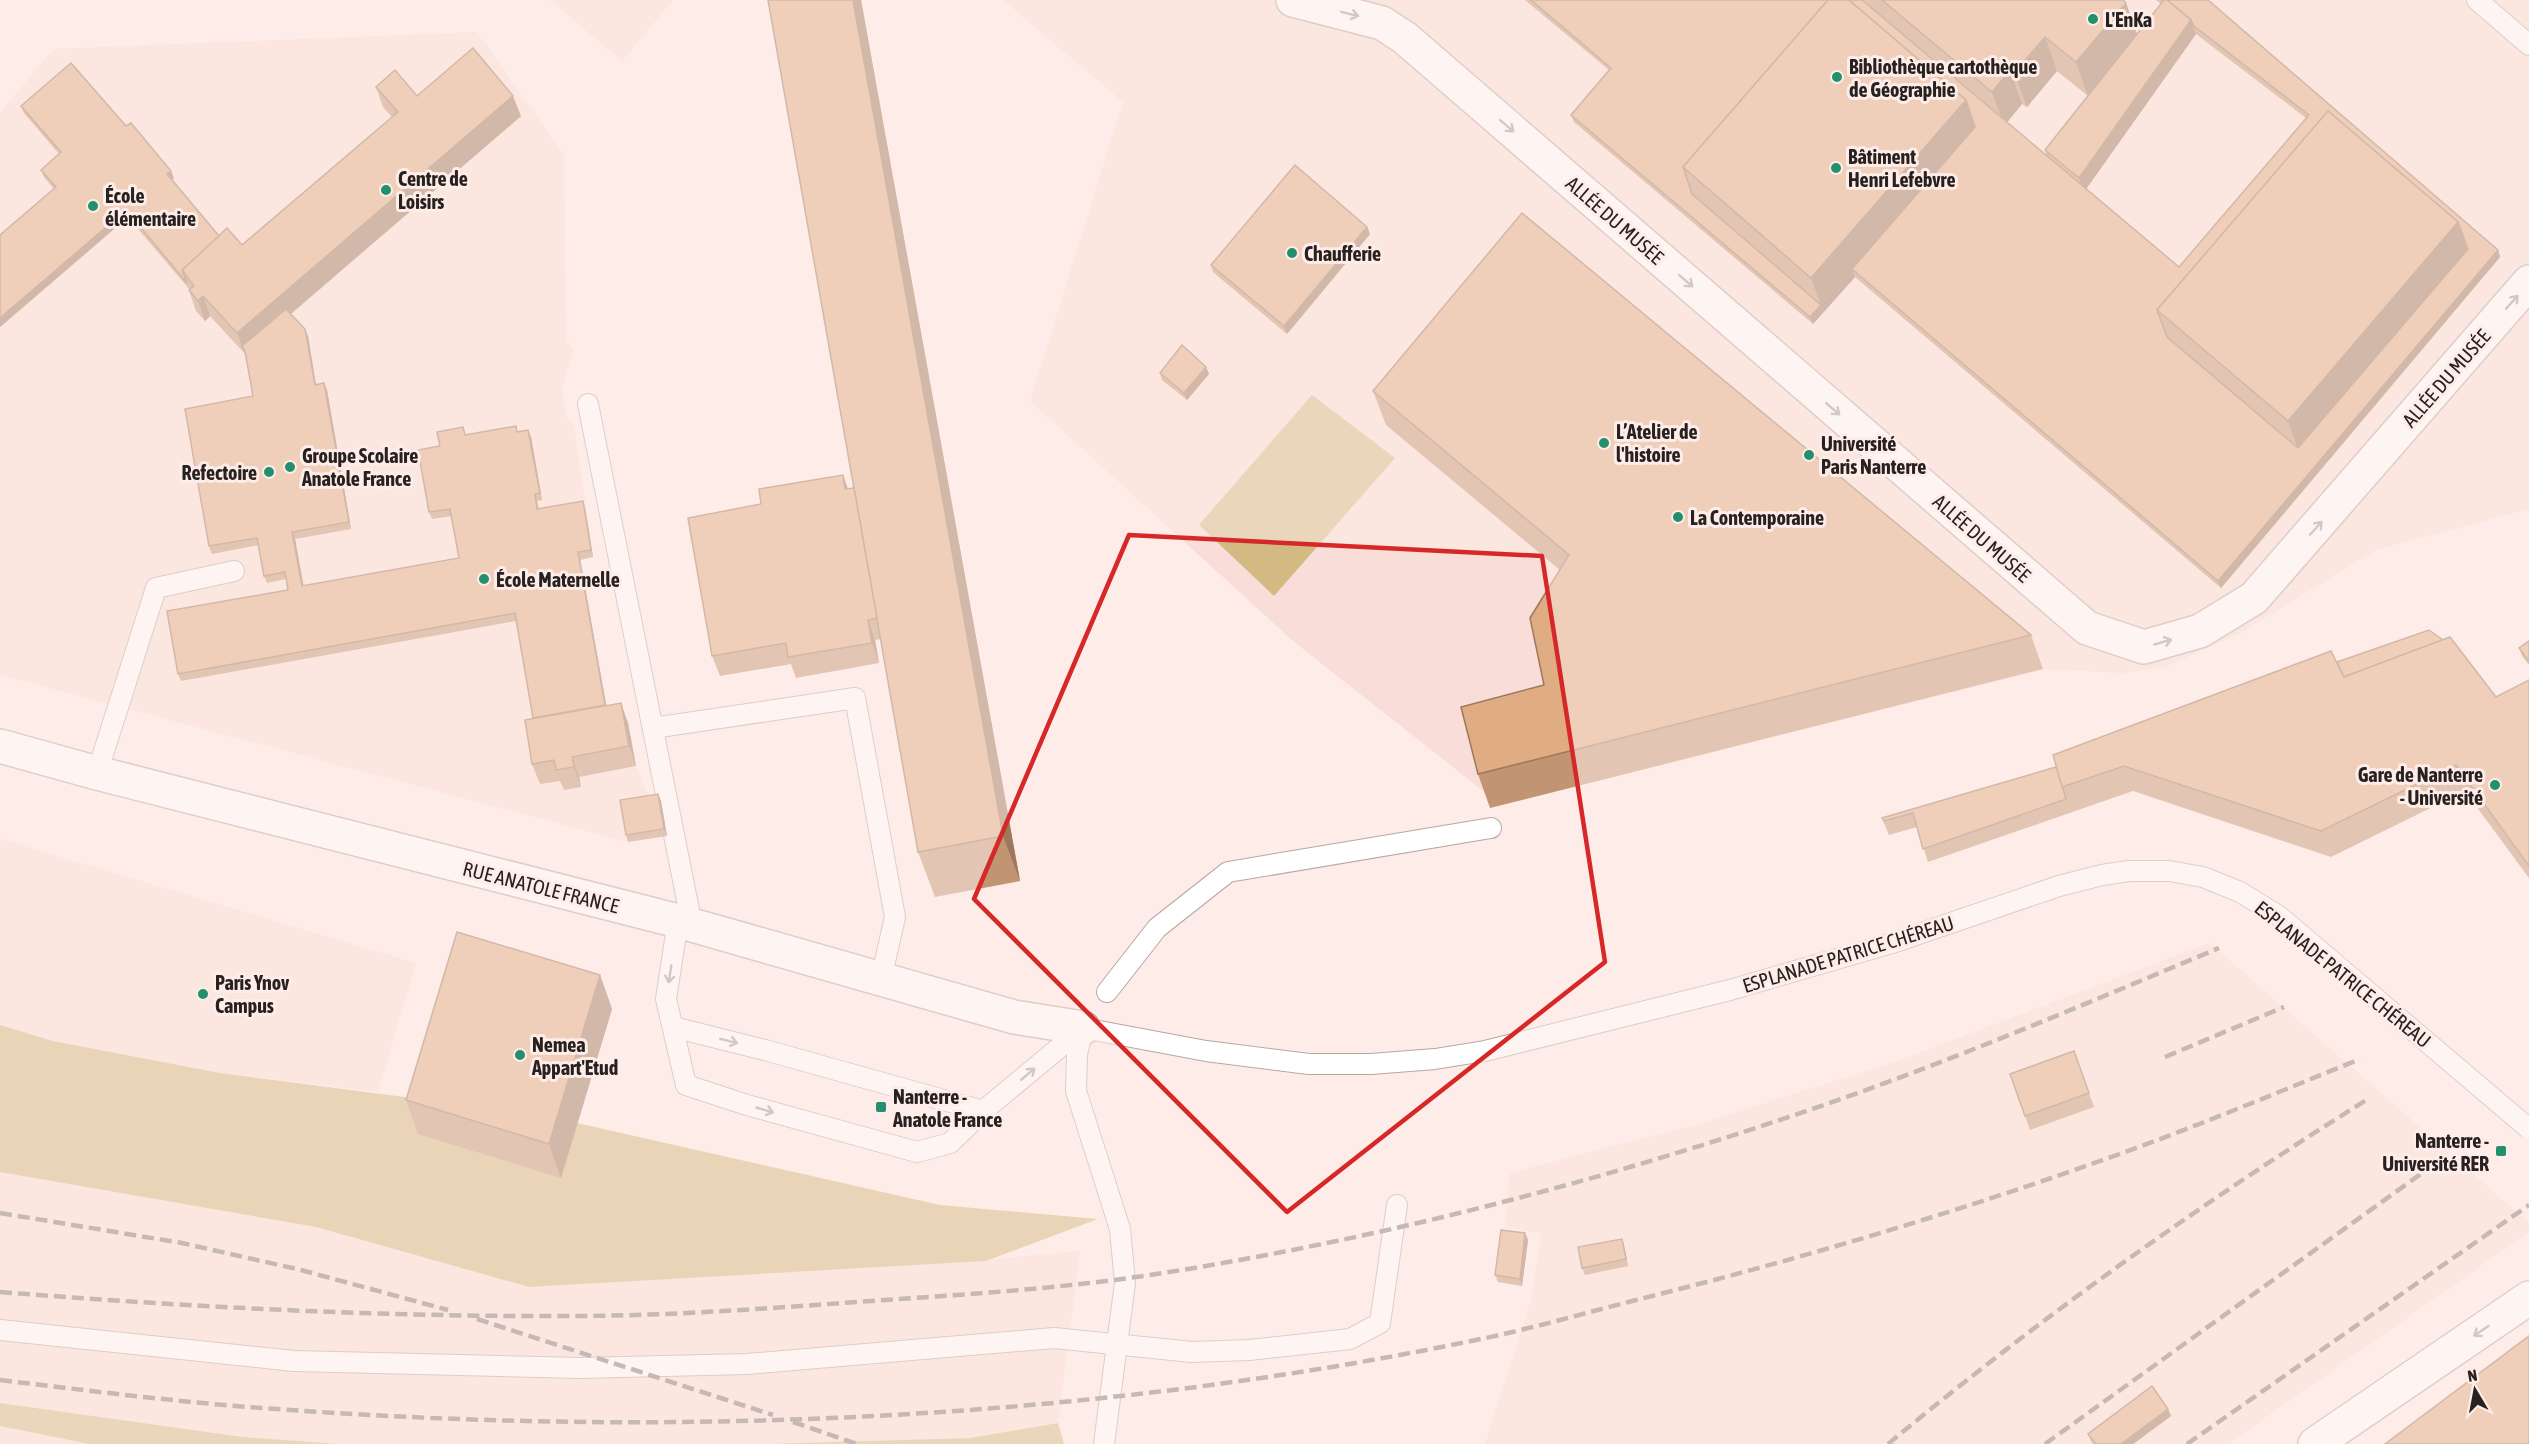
<svg xmlns="http://www.w3.org/2000/svg" width="2529" height="1444" font-family="'Asap Condensed',sans-serif">
	<rect width="100%" height="100%" fill="#feece8"/>
	<!-- built -->
	<g fill="#f8ddd8">
		<path d="M550,0H673L622,61Z"/>
		<path d="M1003,0H2529V509L2376,550L2242,632L2166,667L2123,673L2043,669L1487,794L1293,641L1030,401L1123,102Z"/>
		<path d="M477,32L564,155L566,337L573,351L562,389L566,415L574,426L593,557L581,560L610,726L628,723L636,766L651,802L628,842L0,675V113L53,49Z"/>
		<path d="M0,839L416,963L378,1092L220,1073L53,1041L0,1025Z"/>
		<path d="M2210,943L2529,1223V1232L2228,1444H1485L1531,1300L1541,1234L1505,1227L1510,1173L1706,1122L1897,1061Z"/>
		<path d="M0,1172L316,1227L529,1287L953,1263L1080,1251L1058,1423L970,1438L767,1444H339L244,1437L0,1403Z"/>
		<path d="M0,1426L89,1444H0Z"/>
	</g>
	<!-- green -->
	<g fill="#d3ba83">
		<path d="M1312,395L1395,458L1274,596L1199,525Z"/>
		<path d="M0,1403L243,1437L339,1444H89L0,1426Z"/>
		<path d="M1058,1423L1064,1444H767L970,1438Z"/>
	</g>
	<!-- forest -->
	<path fill="#d1b77d" d="M0,1025L53,1041L220,1073L428,1100L561,1177L577,1123L940,1205L1098,1219L986,1261L529,1287L316,1227L0,1172Z"/>
	<g fill="none" stroke-linecap="round" stroke-linejoin="round">
		<defs>
			<g id="service">
				<path d="M2477,0L2529,45"/>
				<path d="M588,404L692,925"/>
				<path d="M653,728L855,698L895,917L881,979"/>
				<path d="M97,773L156,588L234,571"/>
				<path d="M678,921L666,999L686,1085L747,1105L917,1152L950,1143L983,1111L1083,1028"/>
				<path d="M1107,992L1157,928L1228,872L1491,828"/>
				<path d="M673,1027L765,1050L983,1111"/>
				<path d="M1083,1028L1077,1054L1076,1091L1120,1229L1125,1283L1104,1444"/>
				<path d="M1083,1028L1206,1051L1309,1064H1371"/>
				<path d="M0,1330L294,1361L580,1368L747,1364L1054,1338L1192,1352L1249,1350L1350,1339L1380,1323L1397,1205"/>
			</g>
			<g id="minor">
				<path d="M1293,0L1382,23L1405,38L2087,628L2144,647L2200,631L2254,598L2529,282"/>
				<path d="M0,746L97,773L678,921L1014,1017L1083,1028"/>
				<path d="M2315,1444L2529,1298"/>
			</g>
		</defs>
		<!-- service casing -->
		<use href="#service" stroke="#b8a7a3" stroke-width="22"/>
		<!-- minor casing -->
		<use href="#minor" stroke="#b8a7a3" stroke-width="36"/>
		<!-- service -->
		<use href="#service" stroke="#fff" stroke-width="20"/>
		<!-- minor -->
		<use href="#minor" stroke="#fff" stroke-width="33"/>
		<!-- rail -->
		<g stroke="#837875" stroke-width="4.5" stroke-dasharray="12 6" stroke-linecap="butt">
			<path d="M2165,1057L2284,1007"/>
			<path d="M0,1213L182,1243L301,1270L448,1310"/>
			<path d="M0,1292C190,1307 380,1317 570,1316C665,1316 761,1309 856,1302C958,1295 1061,1289 1163,1273C1384,1238 1603,1181 1815,1108C1952,1061 2085,1004 2219,948"/>
			<path d="M477,1319L773,1415"/>
			<path d="M0,1380C92,1391 184,1403 277,1409C671,1438 1084,1421 1471,1341C1527,1330 1581,1314 1636,1300C1793,1261 1948,1215 2100,1161C2188,1130 2274,1094 2360,1059"/>
			<path d="M793,1422L857,1444"/>
			<path d="M1888,1444C2040,1318 2201,1203 2368,1099"/>
			<path d="M2045,1444L2436,1163"/>
			<path d="M2187,1444L2529,1205"/>
		</g>
		<defs>
			<path id="service-bridge" d="M1371,1064L1435,1059L1485,1051L1730,990L1892,943L2059,886L2102,875L2129,871H2169L2203,877L2240,892L2279,916L2529,1129"/>
		</defs>
		<!-- service-bridge casing -->
		<use href="#service-bridge" stroke="#b8a7a3" stroke-width="22" stroke-linecap="butt"/>
		<!-- service-bridge -->
		<use href="#service-bridge" stroke="#fff" stroke-width="20"/>
	</g>
	<!-- wall -->
	<g fill="#c19472" fill-rule="evenodd">
		<path d="M768,0H861L1020,881L935,897L918,852L881,639L875,640L879,663L796,678L791,664L720,676L712,656L761,504L843,475L848,489L854,488Z"/>
		<path d="M1525,0H2123L2126,3L2137,34L2161,4L2156,0H2208L2498,250L2500,257L2221,588L1855,277L1813,324L1574,122L1571,115L1609,70ZM2196,34L2306,118L2179,267L2086,189ZM2057,71L2088,96L2045,150L2047,156L2007,122L2022,104L2027,107Z"/>
		<path d="M376,87L521,116L291,314L308,336L316,385L327,390L351,529L295,539L303,586L459,558L452,516L432,519L429,512L440,446L466,435L518,432L528,430L531,437L542,500L537,501L539,509L585,508L593,557L580,560L606,705L628,723L636,766L579,777L581,787L564,790L560,781L540,784L532,764L533,718L516,621L181,681L178,674L288,590L286,579L267,583L264,576L259,545L212,554L209,546L253,396L246,355L210,316L205,321L196,311L189,290H190L128,217L0,327V235L54,189L44,177L41,170L59,154L24,113L21,106L126,126L174,178L171,180L219,236L242,245L392,117L383,107Z"/>
		<path d="M1367,227L1370,234L1287,334L1213,272L1211,265Z"/>
		<path d="M1206,367L1209,374L1187,400L1162,380L1160,373Z"/>
		<path d="M1373,391L2031,635L2043,669L1490,808L1478,774L1544,685L1560,570L1386,425Z"/>
		<path d="M2529,641V665L2522,656L2519,648Z"/>
		<path d="M2337,662L2496,697L2529,680V878L2465,791L2331,857L2133,791L1928,862L1917,827L1889,835L1882,818L2056,767Z"/>
		<path d="M658,794L661,801L667,836L628,842L626,835Z"/>
		<path d="M600,975L612,1009L561,1178L418,1134L406,1100Z"/>
		<path d="M2074,1051L2094,1107L2030,1130L2010,1074Z"/>
		<path d="M1525,1233L1528,1240L1522,1286L1498,1282L1495,1275Z"/>
		<path d="M1622,1239L1624,1246L1628,1266L1585,1275L1582,1268Z"/>
		<path d="M2171,1416L2133,1444H2093L2091,1441L2088,1434Z"/>
	</g>
	<!-- shaded-wall -->
	<g fill="#9d785c">
		<path d="M853,0H861L1020,881L1003,836Z"/>
		<path d="M2126,3L2138,37L2088,96L2076,62Z"/>
		<path d="M2191,20L2196,34L2084,192L2079,178Z"/>
		<path d="M2045,37L2057,71L2027,107L2014,73Z"/>
		<path d="M2010,70L2022,104L2004,126L1992,92Z"/>
		<path d="M513,96L521,116L246,352L242,346L237,333Z"/>
		<path d="M1966,100L1978,134L1852,269L1855,277L1813,324L1810,317L1821,305L1811,278Z"/>
		<path d="M171,171L174,178L169,181L167,174Z"/>
		<path d="M126,210L128,217L0,327V318Z"/>
		<path d="M2458,222L2471,256L2300,455L2288,421Z"/>
		<path d="M1367,227L1370,234L1287,334L1284,326Z"/>
		<path d="M2498,250L2500,257L2221,588L2218,581Z"/>
		<path d="M203,296L210,316L205,321L198,301Z"/>
		<path d="M305,329L308,336L317,392L315,385Z"/>
		<path d="M1206,367L1209,374L1187,400L1184,393Z"/>
		<path d="M324,383L327,390L351,529L349,522Z"/>
		<path d="M528,430L531,437L542,500L540,493Z"/>
		<path d="M843,475L850,495L845,489Z"/>
		<path d="M583,501L585,508L593,557L591,550Z"/>
		<path d="M292,532L295,539L305,593L302,586Z"/>
		<path d="M578,552L580,560L610,726L607,719Z"/>
		<path d="M868,620L875,640L879,663L872,643Z"/>
		<path d="M621,703L628,723L636,766L629,746Z"/>
		<path d="M572,757L579,777L581,787L574,767Z"/>
		<path d="M658,794L661,801L667,836L664,829Z"/>
		<path d="M600,975L612,1009L561,1178L549,1144Z"/>
		<path d="M1525,1233L1528,1240L1522,1286L1520,1279Z"/>
		<path d="M1622,1239L1624,1246L1628,1266L1626,1259Z"/>
		<path d="M2168,1409L2171,1416L2133,1444H2121Z"/>
	</g>
	<!-- building -->
	<g fill="#e0ac84" stroke="#9d785c" stroke-width="1.5" fill-rule="evenodd">
		<path d="M768,0H853L1003,836L918,852Z"/>
		<path d="M1531,0H1828L1683,167L1692,194L1821,305L1810,317L1571,115L1611,68Z"/>
		<path d="M1828,0H1849L1966,100L1811,278L1683,167Z"/>
		<path d="M1849,0H1862L2179,267L2309,115L2194,26L2191,20L2167,0H2208L2498,250L2218,581L1852,269L1975,127L1966,100ZM2328,111L2458,222L2468,249L2298,448L2167,337L2157,310Z"/>
		<path d="M1882,0H2123L2126,3L2076,62L2045,37L2014,73L2010,70L1992,92Z"/>
		<path d="M2164,0H2167L2191,20L2079,178L2045,150Z"/>
		<path d="M473,48L513,96L237,333L203,296L198,301L189,290L194,286L182,270L227,228L242,245L398,112L376,87L395,70L417,96Z"/>
		<path d="M71,63L126,126L131,123L171,171L167,174L219,236L182,270L187,283L126,210L0,318V235L56,187L41,170L61,152L21,106Z"/>
		<path d="M2328,111L2458,222L2288,421L2157,310Z"/>
		<path d="M1295,165L1367,227L1284,326L1211,265Z"/>
		<path d="M1522,213L2031,635L1478,774L1461,707L1544,685L1530,618L1569,555L1373,391Z"/>
		<path d="M286,309L305,329L315,385L324,383L349,522L292,532L302,586L459,558L450,509L429,512L418,450L440,446L437,432L463,427L465,435L516,426L517,432L528,430L540,493L535,494L537,509L583,501L591,550L578,552L605,705L533,718L515,613L178,674L167,611L288,590L285,572L264,576L257,538L209,546L185,409L253,396L245,351L242,346Z"/>
		<path d="M1182,345L1206,367L1184,393L1160,373Z"/>
		<path d="M843,475L845,489L854,488L877,618L868,620L872,643L788,657L786,643L712,656L688,518L761,504L759,489Z"/>
		<path d="M2429,630L2443,640L2344,677L2337,662Z"/>
		<path d="M2450,637L2496,697L2529,680V866L2456,765L2321,831L2124,766L2062,787L2053,755L2331,651L2344,677Z"/>
		<path d="M2529,641V661L2519,648Z"/>
		<path d="M621,703L629,746L572,757L574,767L556,770L554,760L532,764L525,720Z"/>
		<path d="M2056,767L2066,799L1923,849L1913,813L1884,821L1882,818Z"/>
		<path d="M658,794L664,829L626,835L620,800Z"/>
		<path d="M457,932L600,975L549,1144L406,1100Z"/>
		<path d="M2074,1051L2089,1093L2025,1116L2010,1074Z"/>
		<path d="M1501,1230L1525,1233L1520,1279L1495,1275Z"/>
		<path d="M1622,1239L1626,1259L1582,1268L1578,1247Z"/>
		<path d="M2529,1336V1444H2385Z"/>
		<path d="M2152,1386L2168,1409L2121,1444H2096L2088,1434Z"/>
	</g>
	<!-- one-way arrows -->
	<defs><path id="oneway-shaft" d="M-6 0H5M1.5-3L5.5 0L1.5 3" fill="none" stroke-width="1.6" stroke-linecap="round" stroke-linejoin="round" transform="scale(1.5)"/></defs>
	<g stroke="#9e9b9a">
		<use href="#oneway-shaft" transform="translate(1350 14) rotate(14)"/>
		<use href="#oneway-shaft" transform="translate(1507 126) rotate(41)"/>
		<use href="#oneway-shaft" transform="translate(1686 281) rotate(41)"/>
		<use href="#oneway-shaft" transform="translate(2512 302) rotate(-48)"/>
		<use href="#oneway-shaft" transform="translate(1833 409) rotate(41)"/>
		<use href="#oneway-shaft" transform="translate(2316 528) rotate(-48)"/>
		<use href="#oneway-shaft" transform="translate(2163 642) rotate(-16)"/>
		<use href="#oneway-shaft" transform="translate(670 974) rotate(99)"/>
		<use href="#oneway-shaft" transform="translate(729 1041) rotate(14)"/>
		<use href="#oneway-shaft" transform="translate(1028 1074) rotate(-40)"/>
		<use href="#oneway-shaft" transform="translate(765 1110) rotate(16)"/>
		<use href="#oneway-shaft" transform="translate(2481 1331) rotate(146)"/>
	</g>
	<!-- marked area -->
	<path d="M0 0H2529V1444H0ZM1129,535L1542,556L1605,962L1287,1212L974,899Z" fill="#feece8" fill-opacity=".55" fill-rule="evenodd"/>
	<path fill="none" stroke="#d62828" stroke-width="4.5" stroke-linejoin="round" d="M1129,535L1542,556L1605,962L1287,1212L974,899Z"/>
	<!-- markers -->
	<g fill="#248f6d" stroke="#feece8" stroke-width="2">
		<circle cx="2093" cy="19" r="6"/>
		<circle cx="1837" cy="77" r="6"/>
		<circle cx="1836" cy="168" r="6"/>
		<circle cx="386" cy="190" r="6"/>
		<circle cx="93" cy="206" r="6"/>
		<circle cx="1292" cy="253" r="6"/>
		<circle cx="1604" cy="443" r="6"/>
		<circle cx="1809" cy="455" r="6"/>
		<circle cx="290" cy="467" r="6"/>
		<circle cx="269" cy="472" r="6"/>
		<circle cx="1678" cy="517" r="6"/>
		<circle cx="484" cy="579" r="6"/>
		<circle cx="2495" cy="785" r="6"/>
		<circle cx="203" cy="994" r="6"/>
		<circle cx="520" cy="1055" r="6"/>
		<rect x="875" y="1101" width="12" height="12" rx="3"/>
		<rect x="2495" y="1145" width="12" height="12" rx="3"/>
	</g>
	<g text-anchor="middle" dominant-baseline="central" stroke-width="6" stroke-linejoin="round" paint-order="stroke">
		<!-- poi labels -->
		<g font-size="20" font-weight="bold" fill="#27211f" stroke="#feece8" text-anchor="start">
			<text x="2105" y="19">L'EnKa</text>
			<text x="1849" y="66">Bibliothèque cartothèque<tspan x="1849" dy="23">de Géographie</tspan></text>
			<text x="1848" y="156">Bâtiment<tspan x="1848" dy="23">Henri Lefebvre</tspan></text>
			<text x="398" y="178">Centre de<tspan x="398" dy="23">Loisirs</tspan></text>
			<text x="105" y="195">École<tspan x="105" dy="23">élémentaire</tspan></text>
			<text x="1304" y="253">Chaufferie</text>
			<text x="1616" y="431">L’Atelier de<tspan x="1616" dy="23">l'histoire</tspan></text>
			<text x="1821" y="443">Université<tspan x="1821" dy="23">Paris Nanterre</tspan></text>
			<text x="302" y="455">Groupe Scolaire<tspan x="302" dy="23">Anatole France</tspan></text>
			<text x="257" y="472" text-anchor="end">Refectoire</text>
			<text x="1690" y="517">La Contemporaine</text>
			<text x="496" y="579">École Maternelle</text>
			<text x="2483" y="774" text-anchor="end">Gare de Nanterre<tspan x="2483" dy="23">- Université</tspan></text>
			<text x="215" y="982">Paris Ynov<tspan x="215" dy="23">Campus</tspan></text>
			<text x="532" y="1044">Nemea<tspan x="532" dy="23">Appart'Etud</tspan></text>
			<text x="893" y="1096">Nanterre -<tspan x="893" dy="23">Anatole France</tspan></text>
			<text x="2489" y="1140" text-anchor="end">Nanterre -<tspan x="2489" dy="23">Université RER</tspan></text>
		</g>
		<!-- street labels -->
		<g font-size="20" fill="#27211f" stroke="#feece8">
			<text transform="translate(1615 220) rotate(41)">ALLÉE DU MUSÉE</text>
			<text transform="translate(2446 378) rotate(-49)">ALLÉE DU MUSÉE</text>
			<text transform="translate(1982 538) rotate(41)">ALLÉE DU MUSÉE</text>
			<text transform="translate(541 887) rotate(14)">RUE ANATOLE FRANCE</text>
			<text transform="translate(1848 954) rotate(-17)">ESPLANADE PATRICE CHÉREAU</text>
			<text transform="translate(2343 974) rotate(39)">ESPLANADE PATRICE CHÉREAU</text>
		</g>
	</g>
	<!-- north arrow -->
	<g transform="translate(2475 1390) rotate(350)" stroke="#feece8" stroke-width="4.5" paint-order="stroke">
	<path d="M0-4.5L10 22L0 15L-10 22Z" fill="#27211f"/>
	<text y="-9" font-size="16" font-weight="bold" text-anchor="middle" fill="#27211f">N</text>
	</g>
</svg>
